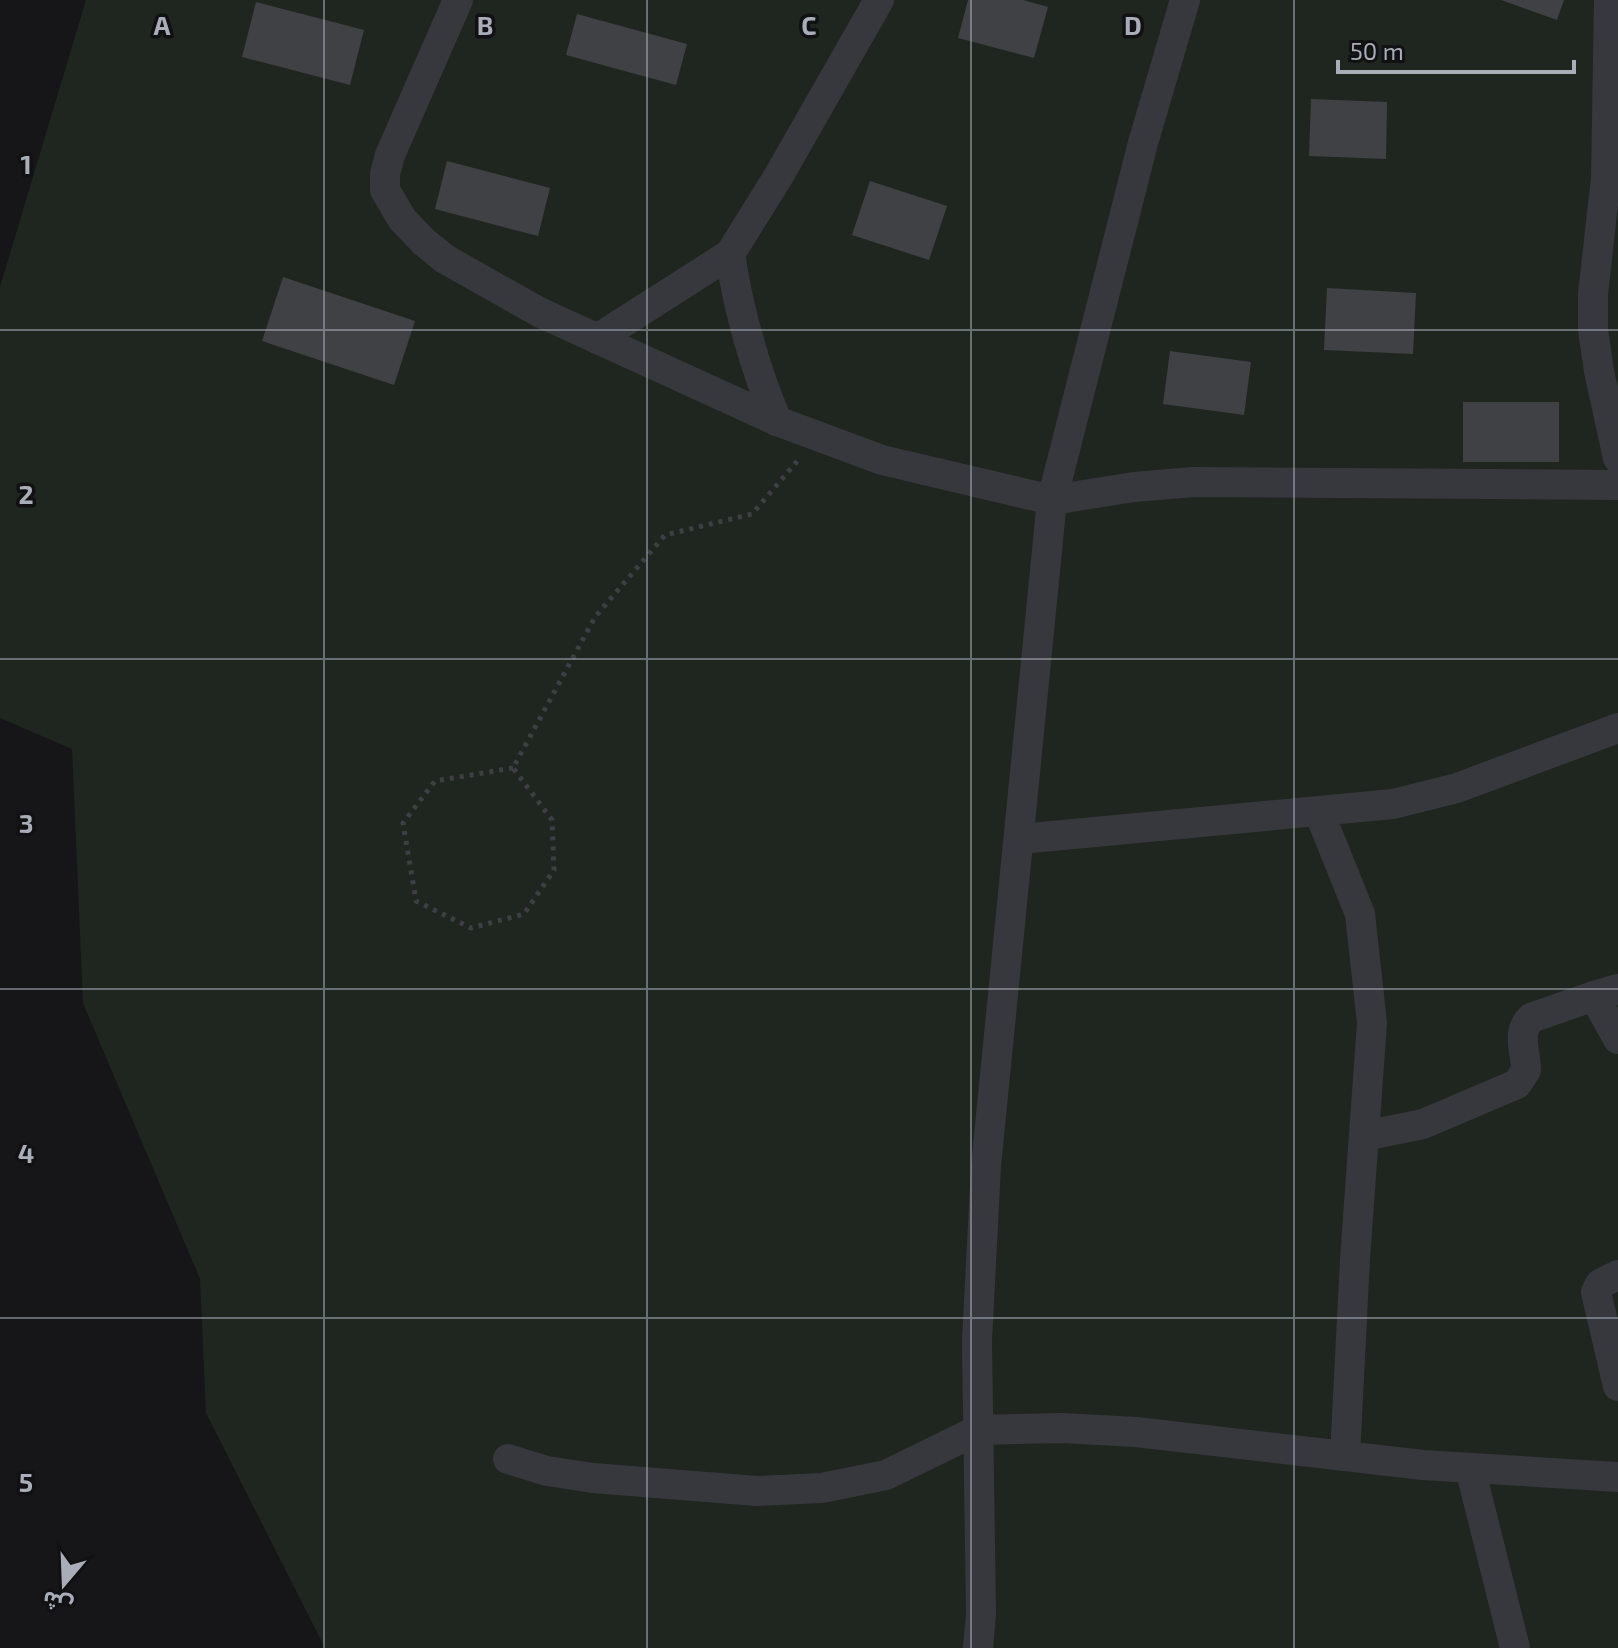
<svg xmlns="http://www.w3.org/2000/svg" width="1618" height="1648" font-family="'Exo 2','Noto Sans Arabic',sans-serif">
	<rect width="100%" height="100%" fill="#161618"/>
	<!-- green -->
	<path fill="#1e261f" d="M86,0H1618V1648H325L206,1413L200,1279L83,1003L72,749L0,718V287Z"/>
	<!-- building -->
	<g fill="#404145">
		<path d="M968,0H1023L1048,7L1034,58L958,38Z"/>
		<path d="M1501,0H1564L1557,20Z"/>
		<path d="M256,2L364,30L350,85L242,57Z"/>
		<path d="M577,14L687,44L676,85L566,55Z"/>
		<path d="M1311,99L1387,102L1386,159L1309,156Z"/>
		<path d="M447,161L550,188L538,236L435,209Z"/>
		<path d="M870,181L947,206L929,260L852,235Z"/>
		<path d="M283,277L415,321L394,385L262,341Z"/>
		<path d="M1327,288L1416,293L1413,354L1324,350Z"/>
		<path d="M1170,351L1251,362L1244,415L1163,404Z"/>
		<rect x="1463" y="402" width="96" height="60"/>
	</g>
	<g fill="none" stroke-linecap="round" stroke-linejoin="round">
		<!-- path -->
		<path stroke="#3d3f44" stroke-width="5" stroke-dasharray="4 6" stroke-linecap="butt" d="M513,768L435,781L403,823L416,901L471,928L524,914L554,870L552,820L513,768L595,617L665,535L752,514L799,459"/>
		<!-- street -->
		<g stroke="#37383d" stroke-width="30">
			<path d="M458,0L390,155L385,174V190L402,219L424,242L445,259L539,312L777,421L882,460L1052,500L1134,487L1194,482L1618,485"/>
			<path d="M1609,0L1606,178L1593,294V330L1599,371L1618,458"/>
			<path d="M730,254C739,313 754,366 777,421"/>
			<path d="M597,339L730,254L778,177L879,0"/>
			<path d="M1319,812L1360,914L1372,1023L1355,1259L1345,1456"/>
			<path d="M1020,839L1393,804L1457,788L1618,728"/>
			<path d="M1618,989L1594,996L1618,1039"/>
			<path d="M1364,1136L1423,1124L1517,1084L1526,1070C1526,1051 1516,1033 1531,1018L1594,996"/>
			<path d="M1618,1275L1600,1284L1596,1292L1618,1386"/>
			<path d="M508,1459L547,1471L593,1478L757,1491L822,1488L886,1475L978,1430L1062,1428L1136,1432L1423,1465L1618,1477"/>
			<path d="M1470,1468L1515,1648"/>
			<path d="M978,1648L981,1614L977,1341L986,1166L1052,500L1143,143L1185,0"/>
		</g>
	</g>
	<!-- grid -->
	<path fill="none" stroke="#a8adb8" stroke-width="2" stroke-opacity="0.55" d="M324,0V1648M647,0V1648M971,0V1648M1294,0V1648M0,330H1618M0,659H1618M0,989H1618M0,1318H1618"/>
	<g font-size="26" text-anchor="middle" font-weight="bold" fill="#a8adb8" stroke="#111113" stroke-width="7" stroke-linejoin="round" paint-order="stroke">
		<text x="162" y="35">A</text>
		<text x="485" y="35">B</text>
		<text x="809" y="35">C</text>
		<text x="1133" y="35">D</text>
		<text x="26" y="174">1</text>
		<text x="26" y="504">2</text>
		<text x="26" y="833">3</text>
		<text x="26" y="1163">4</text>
		<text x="26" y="1492">5</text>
	</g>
	<!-- north arrow -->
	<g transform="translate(64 1584) rotate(199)" stroke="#111113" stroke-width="6" paint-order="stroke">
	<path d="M0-6L14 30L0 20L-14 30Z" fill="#a8adb8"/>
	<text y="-12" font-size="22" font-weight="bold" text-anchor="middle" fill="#a8adb8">ش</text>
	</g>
	<!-- scale -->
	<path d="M1338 60v12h236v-12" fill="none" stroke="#a8adb8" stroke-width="4"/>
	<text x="1350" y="60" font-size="24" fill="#a8adb8" stroke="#111113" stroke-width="6" paint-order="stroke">50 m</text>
</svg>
